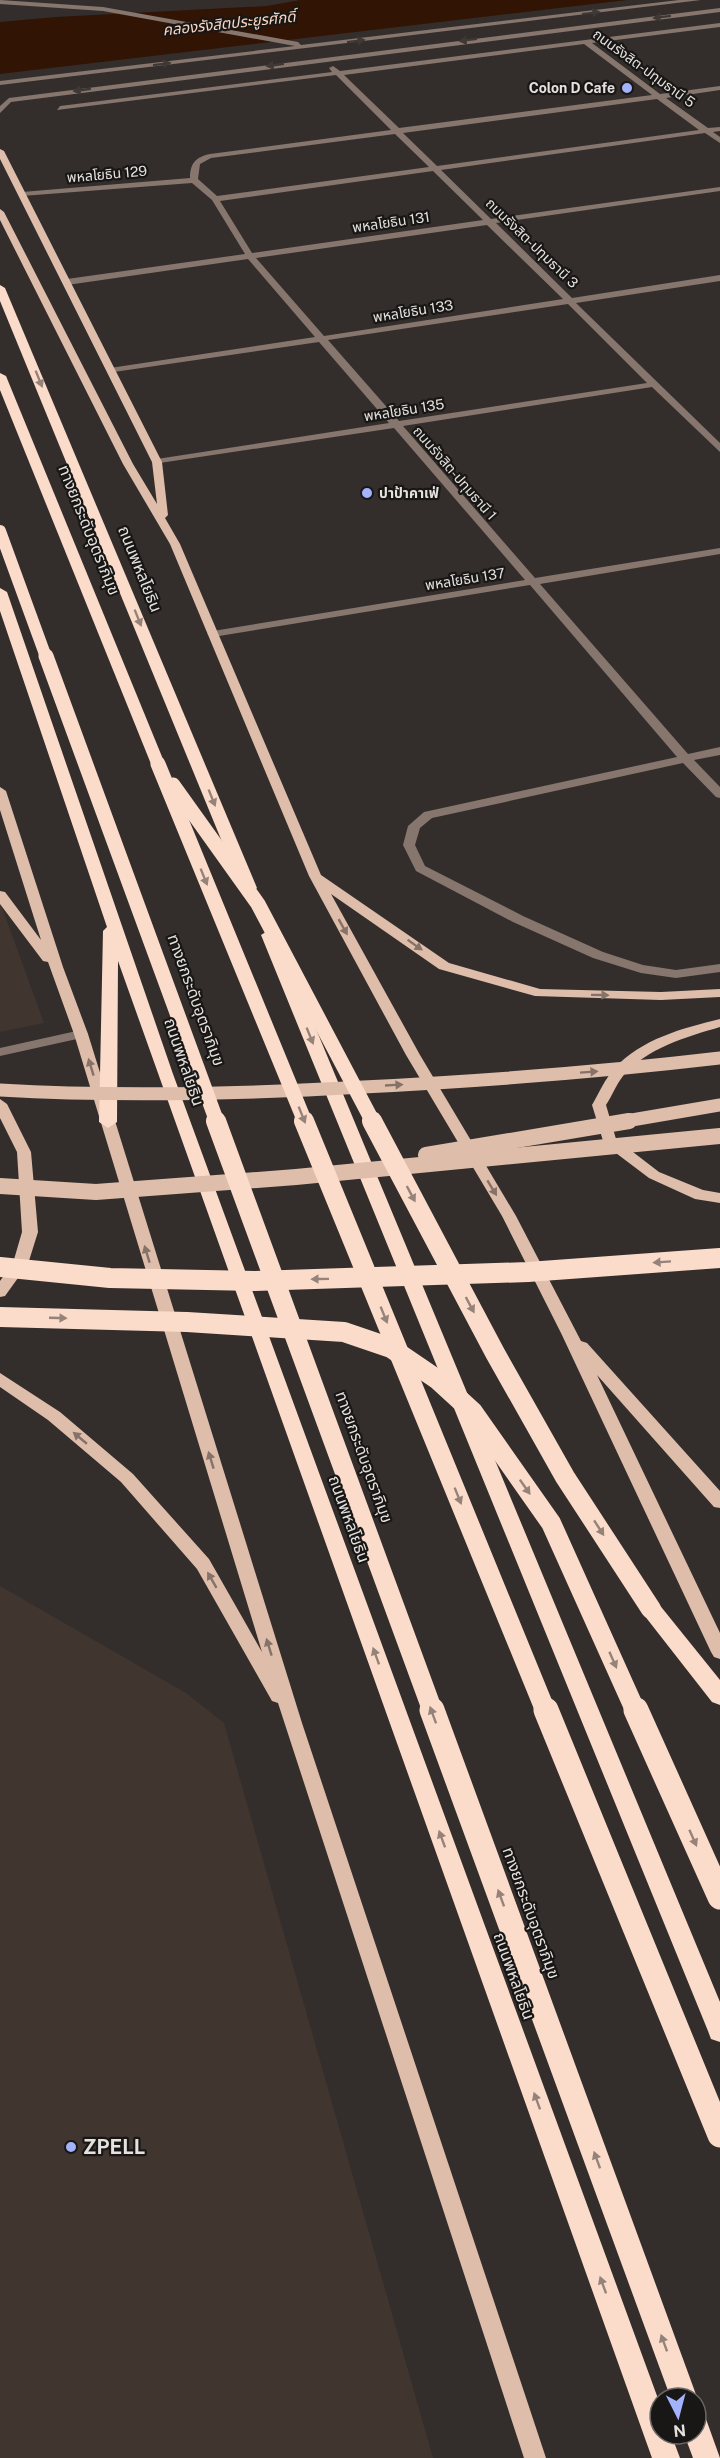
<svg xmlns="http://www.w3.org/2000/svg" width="720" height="2458" font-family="'Public Sans','Noto Sans Thai',sans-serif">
	<rect width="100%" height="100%" fill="#332e2b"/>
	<!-- built -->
	<g fill="#40352f">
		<path d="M0,902L44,1023L0,1032Z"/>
		<path d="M0,1586L186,1693L224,1723L433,2458H0Z"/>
	</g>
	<!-- water -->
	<path fill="#311404" d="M300,0H627L0,74V22L56,17L267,6Z"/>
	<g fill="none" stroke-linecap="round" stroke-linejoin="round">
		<!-- minor -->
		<g fill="#86766d" fill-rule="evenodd">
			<path d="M0,0L103,7L298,42L301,45L679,0H701L0,85V81L295,46L103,11L0,4Z"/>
			<path d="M720,8V12L11,102L0,113V106L9,98Z"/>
			<path d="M720,23V27L592,43L660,94L720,86V90L666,98L708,128L720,127V131L713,132L720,137V143L705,133L441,170L491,219L720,187V191L496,223L572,298L720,275V281L576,303L720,443V452L652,387L403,426L535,578L720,548V554L540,584L688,754L720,747V755L694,760L720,787V798L716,797L683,763L432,818L420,828L415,845L425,866L523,916L603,952L643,965L676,970L720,964V972L676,978L641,973L593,958L513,922L416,871L403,845L408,826L424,812L677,757L530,585L213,637L207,634L213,631L525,580L394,428L153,464V460L157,459L389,423L319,342L107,373V369L110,368L315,337L248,259L67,285L63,282L67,279L245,254L212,200L192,183L22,196L18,194L22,192L190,178C190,163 196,157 210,154L391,130L336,75L57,110L60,106L332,72L329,68L333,66L340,71ZM584,44L652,95L399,128L344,75ZM657,99L699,130L437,166L403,133ZM395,134L429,167L217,196L198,179L200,164L211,158ZM433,171L483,220L252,253L220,201ZM487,225L563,299L324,336L256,258ZM568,304L647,383L399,421L328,340Z"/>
			<path d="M81,1030L86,1031L88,1034L86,1037L0,1056V1048Z"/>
		</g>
		<!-- major -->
		<g fill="#debdab" fill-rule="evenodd">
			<path d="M0,149L4,151L162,462L168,515L165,518L180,544L321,875L449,963L540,989L661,992L720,989V997L661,1000L535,996L439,969L331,894L420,1055L516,1216L581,1341L587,1343L720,1491V1508L714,1507L597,1375L720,1633V1659L714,1657L711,1652L561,1333L502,1216L406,1055L309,876L170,544L123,464L0,220V209L4,212L133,464L157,504L152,462L0,159Z"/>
			<path d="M0,787L6,791L63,967L88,1034L302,1723L546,2458H524L278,1703L272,1701L197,1569L121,1482L48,1420L0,1387V1373L60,1412L133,1474L209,1559L262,1652L74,1034L48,962L43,961L0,904V891L5,892L41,940L0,810Z"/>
			<path d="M720,1019V1027C686,1037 647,1048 623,1076C616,1085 612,1096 606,1105L616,1139L659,1172L703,1190L720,1193V1203L695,1199L649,1178L604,1144L592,1105C599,1093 605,1079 614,1069C641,1039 683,1028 720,1019Z"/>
			<path d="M0,1099L7,1104L31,1152L38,1232L28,1264L5,1296L0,1297V1281L13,1263L22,1232L17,1152L0,1118Z"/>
		</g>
		<!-- highway -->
		<g fill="#fbdbca" fill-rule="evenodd">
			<path d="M0,285L5,288L257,888L254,891L249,893L241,888L0,301Z"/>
			<path d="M0,373L6,376L165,764L163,767L158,768L151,764L0,390Z"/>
			<path d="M0,588L7,592L173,1074L660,2404V2434H671L680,2458H652L118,961L117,1122L108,1128L99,1122L103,931L107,927L0,611Z"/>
			<path d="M269,930L277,935L720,2002V2042L711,2039L708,2031L261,935Z"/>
			<path d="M651,1601L658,1603L720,1680V1705L712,1702L644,1615L641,1609L644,1603Z"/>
			<path d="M696,2415L706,2419L720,2458H693L684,2434H696Z"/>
		</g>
		<!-- major-bridge-far1 -->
		<g stroke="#debdab" stroke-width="13">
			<path d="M0,1090C121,1097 242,1094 363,1087C482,1081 601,1072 720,1058"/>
			<path d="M620,1122L720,1105"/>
		</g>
		<!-- major-bridge -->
		<g stroke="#debdab" stroke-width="16">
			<path d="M426,1155L629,1121"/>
			<path d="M0,1186L96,1192L296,1177L720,1136"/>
		</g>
		<!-- highway-bridge-far3 -->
		<path stroke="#fbdbca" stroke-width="12" d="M0,531L46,657"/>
		<!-- highway-bridge-far2 -->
		<g stroke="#fbdbca" stroke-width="15">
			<path d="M46,656L217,1122"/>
			<path d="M158,764L305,1122"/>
			<path d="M173,785L258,904L373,1122"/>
		</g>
		<!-- highway-bridge-far1 -->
		<g stroke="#fbdbca" stroke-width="20">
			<path d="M216,1121L433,1712"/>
			<path d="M304,1121L546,1712"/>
			<path d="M372,1121L495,1353L565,1477L651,1609"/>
			<path d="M0,1267L110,1278L255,1281L528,1272L720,1258"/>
			<path d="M0,1317L187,1322L344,1332L391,1348L438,1380L473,1412L551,1523L636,1712"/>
		</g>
		<!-- highway-bridge -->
		<g stroke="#fbdbca" stroke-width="25">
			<path d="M432,1710L684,2398"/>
			<path d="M546,1710L720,2135"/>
			<path d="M636,1710L720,1897"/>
		</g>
	</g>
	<!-- one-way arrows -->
	<defs><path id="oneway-solid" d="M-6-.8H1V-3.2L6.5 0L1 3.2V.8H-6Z" transform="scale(1.5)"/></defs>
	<g fill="#3f3834">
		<use href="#oneway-solid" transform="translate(591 13) rotate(-7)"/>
		<use href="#oneway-solid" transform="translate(662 17) rotate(173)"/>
		<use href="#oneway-solid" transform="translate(468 40) rotate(173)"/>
		<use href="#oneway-solid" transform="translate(356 41) rotate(-7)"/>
		<use href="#oneway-solid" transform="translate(162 64) rotate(-7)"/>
		<use href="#oneway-solid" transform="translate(275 65) rotate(172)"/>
		<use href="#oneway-solid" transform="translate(82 90) rotate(172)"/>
	</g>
	<g fill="#958379">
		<use href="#oneway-solid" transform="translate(39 379) rotate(68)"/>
		<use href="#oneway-solid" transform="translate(138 618) rotate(68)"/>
		<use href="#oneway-solid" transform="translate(212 798) rotate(68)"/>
		<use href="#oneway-solid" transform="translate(204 877) rotate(68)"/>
		<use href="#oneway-solid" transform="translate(310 1036) rotate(68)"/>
		<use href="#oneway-solid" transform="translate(302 1115) rotate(68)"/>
		<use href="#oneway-solid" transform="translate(411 1194) rotate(62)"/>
		<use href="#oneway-solid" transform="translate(662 1262) rotate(176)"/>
		<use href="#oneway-solid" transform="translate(320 1279) rotate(179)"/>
		<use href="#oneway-solid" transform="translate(470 1305) rotate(62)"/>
		<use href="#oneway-solid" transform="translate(384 1315) rotate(68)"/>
		<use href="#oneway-solid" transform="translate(58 1318) rotate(2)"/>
		<use href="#oneway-solid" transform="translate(525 1487) rotate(55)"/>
		<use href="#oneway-solid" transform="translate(458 1496) rotate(68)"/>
		<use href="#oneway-solid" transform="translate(599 1528) rotate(57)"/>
		<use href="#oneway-solid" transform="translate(376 1656) rotate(-110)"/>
		<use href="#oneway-solid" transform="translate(613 1660) rotate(66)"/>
		<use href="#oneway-solid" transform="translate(433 1715) rotate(-110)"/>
		<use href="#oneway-solid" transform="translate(693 1838) rotate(66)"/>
		<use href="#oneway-solid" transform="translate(442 1839) rotate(-110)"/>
		<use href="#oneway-solid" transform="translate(501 1898) rotate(-110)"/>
		<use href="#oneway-solid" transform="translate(537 2101) rotate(-110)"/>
		<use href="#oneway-solid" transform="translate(597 2160) rotate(-110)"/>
		<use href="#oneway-solid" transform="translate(603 2285) rotate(-110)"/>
		<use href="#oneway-solid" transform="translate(664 2343) rotate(-110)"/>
	</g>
	<g fill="#857268">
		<use href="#oneway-solid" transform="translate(343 927) rotate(61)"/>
		<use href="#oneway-solid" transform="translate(415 945) rotate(35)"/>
		<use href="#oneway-solid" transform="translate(600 995) rotate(1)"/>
		<use href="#oneway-solid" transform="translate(91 1067) rotate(-107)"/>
		<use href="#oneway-solid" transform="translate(589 1072) rotate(-4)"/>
		<use href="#oneway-solid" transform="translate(394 1085) rotate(-3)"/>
		<use href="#oneway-solid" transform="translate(492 1188) rotate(59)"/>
		<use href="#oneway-solid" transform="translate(147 1254) rotate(-107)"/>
		<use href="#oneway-solid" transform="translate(80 1438) rotate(-140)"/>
		<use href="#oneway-solid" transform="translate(211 1460) rotate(-107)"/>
		<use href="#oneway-solid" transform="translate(212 1580) rotate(-120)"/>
		<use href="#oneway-solid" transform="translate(269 1647) rotate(-107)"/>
	</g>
	<!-- markers -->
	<g fill="#a3b2fd" stroke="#191715" stroke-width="2">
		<circle cx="627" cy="88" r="6"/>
		<circle cx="367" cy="493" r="6"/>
		<circle cx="71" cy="2147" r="6"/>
	</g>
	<g text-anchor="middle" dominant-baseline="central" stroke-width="4.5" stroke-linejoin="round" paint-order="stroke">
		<!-- far-street labels -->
		<g font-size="14" fill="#e4e1df" stroke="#191715">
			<text transform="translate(644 68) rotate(36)">ถนนรังสิต-ปทุมธานี 5</text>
			<text transform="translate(107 174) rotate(-5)">พหลโยธิน 129</text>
			<text transform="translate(391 222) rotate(-8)">พหลโยธิน 131</text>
			<text transform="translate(532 243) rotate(44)">ถนนรังสิต-ปทุมธานี 3</text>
			<text transform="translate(413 311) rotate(-9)">พหลโยธิน 133</text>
			<text transform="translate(404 410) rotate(-9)">พหลโยธิน 135</text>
			<text transform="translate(455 473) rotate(49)">ถนนรังสิต-ปทุมธานี 1</text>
			<text transform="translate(465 579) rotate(-9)">พหลโยธิน 137</text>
		</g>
		<!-- far-poi labels -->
		<g font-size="14" font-weight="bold" fill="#e4e1df" stroke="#191715" text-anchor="end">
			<text x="615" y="88">Colon D Cafe</text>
			<text x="379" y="493" text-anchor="start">ปาป้าคาเฟ่</text>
		</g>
		<!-- far-water labels -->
		<g font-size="15" font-style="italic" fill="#fbd6c2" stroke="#191715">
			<text transform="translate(229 23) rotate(-6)">คลองรังสิตประยูรศักดิ์</text>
		</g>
		<!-- street labels -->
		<g font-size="16" fill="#e4e1df" stroke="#191715">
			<text transform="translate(89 530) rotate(68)">ทางยกระดับอุตราภิมุข</text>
			<text transform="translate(140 569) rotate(68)">ถนนพหลโยธิน</text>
			<text transform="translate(196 1000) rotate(70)">ทางยกระดับอุตราภิมุข</text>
			<text transform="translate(184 1062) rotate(71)">ถนนพหลโยธิน</text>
			<text transform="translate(364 1457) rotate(70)">ทางยกระดับอุตราภิมุข</text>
			<text transform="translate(349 1519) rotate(70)">ถนนพหลโยธิน</text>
			<text transform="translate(531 1913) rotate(70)">ทางยกระดับอุตราภิมุข</text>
			<text transform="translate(514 1976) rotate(70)">ถนนพหลโยธิน</text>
		</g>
		<!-- near-poi labels -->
		<g font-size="20" font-weight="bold" fill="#e4e1df" stroke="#191715" text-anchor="start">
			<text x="83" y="2147">ZPELL</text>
		</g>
	</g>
	<!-- north arrow -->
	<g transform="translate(678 2416) rotate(174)"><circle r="28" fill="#191715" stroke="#6a6866" stroke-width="1.5"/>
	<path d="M0-4.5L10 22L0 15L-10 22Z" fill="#a3b2fd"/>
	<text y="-9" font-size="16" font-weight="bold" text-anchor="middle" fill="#e4e1df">N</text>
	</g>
</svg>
